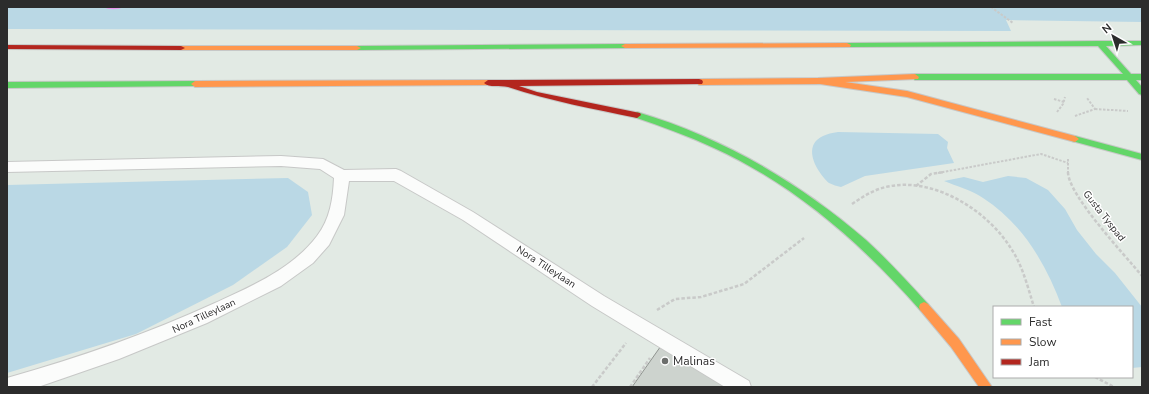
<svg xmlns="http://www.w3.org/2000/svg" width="1149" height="394" font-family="'Nunito Sans',sans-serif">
	<rect width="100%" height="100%" fill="#e2eae4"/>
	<!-- green -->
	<g fill="#bad8e5">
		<path d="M7,7H1142V22L1006,20L1011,31L7,29Z"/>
		<path d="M838,132L938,134L948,142L947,148L954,163L865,176L841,187C837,186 833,185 829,183C825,180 820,173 817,168C806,147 814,135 838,132Z"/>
		<path d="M1008,176L1026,178L1048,190L1065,209L1077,230L1096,254L1115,273L1142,307V367L1132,368V307H1062C1046,264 1023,224 983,198C972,190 956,186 944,181L964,177L983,182Z"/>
		<path d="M288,178L308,192L312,215L287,247L233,285L136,334L7,373V185Z"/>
	</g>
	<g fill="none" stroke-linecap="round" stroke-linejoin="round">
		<!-- stream -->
		<path fill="#ea95ed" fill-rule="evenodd" d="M104,7H123C119,10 108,10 104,7Z"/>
	</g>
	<!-- building -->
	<path fill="#cdd3ce" stroke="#909490" d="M663,343L733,387H632Z"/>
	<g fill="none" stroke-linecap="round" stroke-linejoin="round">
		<defs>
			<path id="lane" d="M281,156L323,159L344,170L396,169L401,171L473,212L604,296L749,381L751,387H725L592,306L463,220L394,181H349L344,215L329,245L313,263L281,286L207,323L119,359L38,387H7V378C78,358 147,334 215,303C252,286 292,269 317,236C330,219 333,199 334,178L320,169L281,166L7,172V162Z"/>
			<g id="fast">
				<path d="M1099,41H1142V45L1106,46L1131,74H1142V80H1136L1142,87V95L1139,94L1127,80H915L911,77L915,74H1123L1098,46L847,47L843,45L847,43Z"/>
				<path d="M625,44H628V48L357,50L353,48L357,46Z"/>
				<path d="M195,81L198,82L199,84L198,86L7,88V82Z"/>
				<path d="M637,112C722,137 800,183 866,240C888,260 908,282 928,304L929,307L928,310L924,312L920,310C862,244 795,185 714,148C688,136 661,126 634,117L633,115Z"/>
				<path d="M1075,136L1142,154V160L1072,141L1071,139L1072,137Z"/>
			</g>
			<g id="slow">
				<path d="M847,43L851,45L850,47L625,48L621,46L625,44Z"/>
				<path d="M178,46H357L361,48L357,50H178Z"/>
				<path d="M915,74L919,77L918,79L845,82L907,91L1075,136L1079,139L1075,142L907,97L820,84L699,85L695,82L699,79L818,78Z"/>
				<path d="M488,80L491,81L492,83L491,85L195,87L191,84L195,81Z"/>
				<path d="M924,302L928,304L959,339L992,387H979L951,347L920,310L919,307L920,304Z"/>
			</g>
			<g id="jam">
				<path d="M7,45L181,46L185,48L181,50L7,49Z"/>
				<path d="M699,79L702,80L703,82L702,84L519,86L537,92L640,113L641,115L637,118C594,109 550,101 508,87C500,85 489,88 484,83L488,80Z"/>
			</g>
		</defs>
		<!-- lane casing -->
		<use href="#lane" stroke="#c7c8c7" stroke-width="2"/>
		<!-- fast casing -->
		<use href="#fast" stroke="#c7c8c7" stroke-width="2"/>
		<!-- slow casing -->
		<use href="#slow" stroke="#c7c8c7" stroke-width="2"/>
		<!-- jam casing -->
		<use href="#jam" stroke="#c7c8c7" stroke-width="2"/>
		<!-- path-far1 -->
		<g stroke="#c9cac9" stroke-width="2" stroke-dasharray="2.5 1.5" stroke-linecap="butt">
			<path d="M991,7L1013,23"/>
			<path d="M1054,99L1064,102"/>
			<path d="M1095,109L1128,111"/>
			<path d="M1057,112L1063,104L1065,97"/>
			<path d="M1075,116L1095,109L1087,98"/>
			<path d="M1068,159V173"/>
			<path d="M938,173L1041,154L1068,163"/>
		</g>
		<!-- path -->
		<g stroke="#c9cac9" stroke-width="2.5" stroke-dasharray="3.5 2" stroke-linecap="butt">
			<path d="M1068,172C1068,195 1125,255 1142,276"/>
			<path d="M916,186L931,174L944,172"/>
			<path d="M852,204C864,196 876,188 891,186C937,178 989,212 1012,250C1023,267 1028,288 1034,307"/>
			<path d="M657,310L675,299L701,297L744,284L804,238"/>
			<path d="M1095,377L1114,387"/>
			<path d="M592,387L626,343"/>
			<path d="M630,387L650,358"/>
		</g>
		<!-- lane -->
		<use href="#lane" fill="#fbfcfb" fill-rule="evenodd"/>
		<!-- fast -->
		<use href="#fast" fill="#63d668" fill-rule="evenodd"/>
		<!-- slow -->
		<use href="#slow" fill="#ff974d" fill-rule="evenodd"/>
		<!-- jam -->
		<use href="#jam" fill="#b3261e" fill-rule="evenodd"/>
	</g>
	<!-- markers -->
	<circle fill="#6c6e6c" stroke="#fff" stroke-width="1.5" cx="665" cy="361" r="4"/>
	<g text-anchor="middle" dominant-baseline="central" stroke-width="3" stroke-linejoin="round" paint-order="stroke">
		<!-- street labels -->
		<g font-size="10" fill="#2c2c2c" stroke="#fff">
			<text transform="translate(1104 216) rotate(52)">Gusta Tyspad</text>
			<text transform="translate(546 267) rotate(33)">Nora Tilleylaan</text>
			<text transform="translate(204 316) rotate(-25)">Nora Tilleylaan</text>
		</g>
		<!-- near-poi labels -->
		<g font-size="12" fill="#2c2c2c" stroke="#fff" text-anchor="start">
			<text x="673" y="361">Malinas</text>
		</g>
	</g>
	<!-- border -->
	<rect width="1149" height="394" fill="none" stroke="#2c2c2c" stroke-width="16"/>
	<!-- legend -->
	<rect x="993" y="306" width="140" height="72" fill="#ffffff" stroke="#ababab"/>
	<rect x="1001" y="319" width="20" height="6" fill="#63d668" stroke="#ababab"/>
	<text x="1029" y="326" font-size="12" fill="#2c2c2c">Fast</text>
	<rect x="1001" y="339" width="20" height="6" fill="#ff974d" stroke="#ababab"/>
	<text x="1029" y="346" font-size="12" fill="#2c2c2c">Slow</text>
	<rect x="1001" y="359" width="20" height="6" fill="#b3261e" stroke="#ababab"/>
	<text x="1029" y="366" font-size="12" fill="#2c2c2c">Jam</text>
	<!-- north arrow -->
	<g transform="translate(1113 36) rotate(321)" stroke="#ffffff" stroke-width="3" paint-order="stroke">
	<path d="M0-3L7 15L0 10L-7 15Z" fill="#2c2c2c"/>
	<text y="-6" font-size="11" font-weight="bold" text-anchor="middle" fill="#2c2c2c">N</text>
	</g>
</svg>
